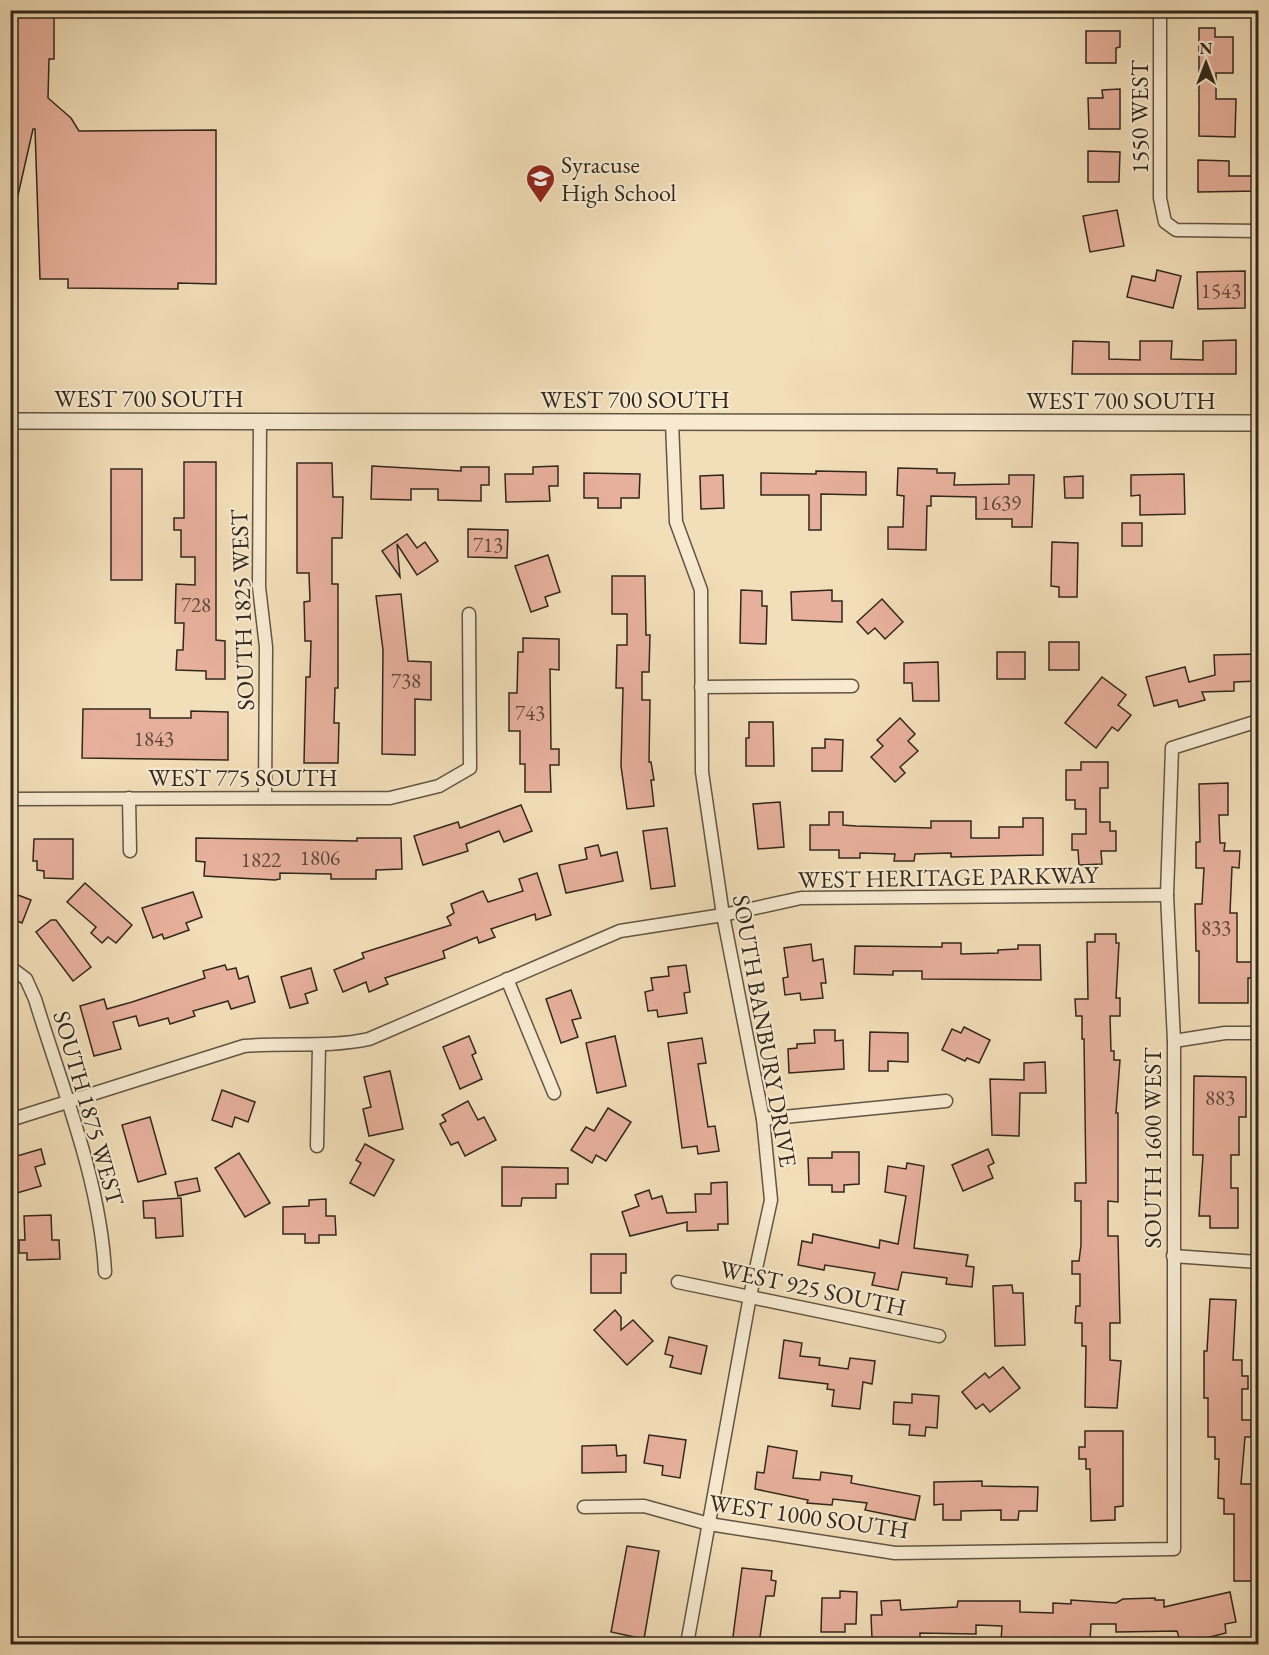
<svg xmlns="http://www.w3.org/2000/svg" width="1269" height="1655" font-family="'EB Garamond',serif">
	<rect width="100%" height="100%" fill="#f2deb8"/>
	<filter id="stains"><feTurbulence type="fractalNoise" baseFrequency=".00333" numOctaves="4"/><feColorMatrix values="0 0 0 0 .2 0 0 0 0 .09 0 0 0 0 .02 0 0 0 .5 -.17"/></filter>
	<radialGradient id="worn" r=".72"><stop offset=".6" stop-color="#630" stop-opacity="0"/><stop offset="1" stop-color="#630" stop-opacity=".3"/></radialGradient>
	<!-- green -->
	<rect fill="#c0c08a" stroke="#7a7453" stroke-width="1.5" x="1252" y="255" width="6" height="138"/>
	<!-- building -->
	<g fill="#e7b09c" stroke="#33271c" stroke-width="1.5">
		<path d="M10,10H54V59H49L48,98L71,118L79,131L216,130V284L178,283V289L68,288V279H40L35,129H33L16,204L10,203Z"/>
		<path d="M1199,28H1215V37H1233V73H1216V99H1236L1235,137L1199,136Z"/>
		<path d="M1086,31H1120V47L1116,48V63H1086Z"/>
		<path d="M1120,89V129H1089L1088,98H1103L1102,90Z"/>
		<path d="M1088,151L1120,152L1119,182H1088Z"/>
		<path d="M1198,160L1229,161V176H1258V191L1198,192Z"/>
		<path d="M1117,210L1124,246L1090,252L1083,216Z"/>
		<path d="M1157,270L1181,276L1173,308L1127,297L1132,276L1155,281Z"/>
		<path d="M1245,271V308L1198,309L1197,272Z"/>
		<path d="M1236,340V374H1072L1073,341L1109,342V359L1140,360V341H1172L1171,359L1203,360V341Z"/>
		<path d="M184,462H216V640L225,641V679H206V671L176,670L177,650H183L184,623H175L176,584L195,585V557H181V530H174V518H184Z"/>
		<path d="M297,463H332L333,497H343L342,538H332V584H338V688H335L334,723H339L338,763H304L306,677H310L311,641H305L304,602L310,601L309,573H297Z"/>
		<path d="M372,466L461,471V467H489V485H481V501L438,500V489H411V500L371,499Z"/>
		<path d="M558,466V486H549L550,501L506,502L505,474H533V467Z"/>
		<path d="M898,468L937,469V473H955L954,485L1009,484V475H1034L1032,527H1012V519H976V497L931,496V506H927L926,550L888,549V527H903L904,496L897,495Z"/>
		<rect x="111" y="469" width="31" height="111"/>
		<path d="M816,471L866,472V495L821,494V530H809V495H761V473L816,474Z"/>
		<path d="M584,473L640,474L639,498H621V508H598V498H584Z"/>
		<path d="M1184,474L1185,514L1140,515V495L1131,496V475Z"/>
		<path d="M723,475L724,508L701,509L700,476Z"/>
		<path d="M1083,476V498H1065L1064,477Z"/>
		<rect x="1122" y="523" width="20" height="23"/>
		<path d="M468,529L508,530L507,558L468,557Z"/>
		<path d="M407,534L417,548L425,542L438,561L417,575L397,544L400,577L382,551Z"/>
		<path d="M1052,542L1078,543L1077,597H1059V587L1051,586Z"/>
		<path d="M548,555L560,592L545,597L548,606L531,612L515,566Z"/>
		<path d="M612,576H645L646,635H650L649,672H642V700H650L649,762H651L654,780H651L654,806L627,809L621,766L623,688H616L617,645H627V614H612Z"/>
		<path d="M741,590L762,591V606H767L766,644L740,643Z"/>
		<path d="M832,590V601H842V622L792,620L791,592Z"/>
		<path d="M401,594L408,661L431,662V700L415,699V755L382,754L383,650L376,596Z"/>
		<path d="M882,599L903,622L885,639L875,628L868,634L857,622Z"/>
		<path d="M523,638L559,639V670L550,669L551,749H559V765H550L551,792H525V764H520V731H509V693H517L518,652H523Z"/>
		<rect x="1049" y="642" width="30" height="28"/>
		<rect x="997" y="652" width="28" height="27"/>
		<path d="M1257,654L1258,681L1234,682V691L1202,692L1205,700L1179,707L1177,700L1154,706L1146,677L1185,667L1189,682L1215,675L1214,655Z"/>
		<path d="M938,662L939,701H913L912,683H904V663Z"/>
		<path d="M1102,677L1126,695L1118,705L1131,715L1118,731L1112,727L1096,748L1065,723Z"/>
		<path d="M83,709H150V718H191V711L228,712V760L82,758Z"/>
		<path d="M900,718L915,734L908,741L918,751L900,767L905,773L895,782L871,757L883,746L877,740Z"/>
		<path d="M749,722H773L774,766H746V738H749Z"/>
		<path d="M825,739L843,740L842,771H812V748H825Z"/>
		<path d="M1081,762H1108V788H1100V822H1110V831H1116V851H1101L1102,864L1079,865L1078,850H1072V834H1086V809H1075V800H1066V770H1081Z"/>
		<path d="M1228,783V815H1219L1220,843H1225L1224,851H1240L1239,868L1232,867L1230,913H1237V962H1252V978H1248V1003H1199V951H1196L1195,904H1202L1204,868H1196V842H1200L1199,784Z"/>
		<path d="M780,802L784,847L758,849L753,804Z"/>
		<path d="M521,805L532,831L504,842L499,831L466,844L468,851L423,865L414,836L458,822L460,828Z"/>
		<path d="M829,812H843V825L856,826L931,828V821H971V838H999V827H1023V818H1043V855L951,857V853L915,854L914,861H894L895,854L860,853V858H839V850H810V825H829Z"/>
		<path d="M667,828L675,886L651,889L643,831Z"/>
		<path d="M196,838L357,841V838H401L402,869L376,870V879H331V874L280,873V879L275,880L204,876L205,862L196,861Z"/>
		<path d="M34,839H73V879L44,878V871L37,870V861H33Z"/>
		<path d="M598,845L601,856L617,852L623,881L566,893L559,865L587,859L585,848Z"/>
		<path d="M537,873L551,915L536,920L535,914L491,929L495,937L479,943L477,937L443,951L445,958L385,978L388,984L369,992L366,982L343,992L334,970L364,958L362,953L451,925L447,917L454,913L451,904L483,891L488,902L523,891L519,879Z"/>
		<path d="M85,883L132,925L116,943L108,937L102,943L91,933L96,927L67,902Z"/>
		<path d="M10,892L31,900L22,923L10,918Z"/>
		<path d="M193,892L202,917L186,923L189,930L164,939L162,934L153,938L142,908Z"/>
		<path d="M51,920H56L91,967L73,981L36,932Z"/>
		<path d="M1095,934H1116V943H1119L1116,998H1120V1016H1110L1111,1051H1114V1060H1120L1116,1113H1118V1202L1108,1201V1236H1118L1120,1323H1110V1360L1121,1361L1117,1408L1085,1407L1086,1346H1082V1323H1075L1076,1306H1080V1274H1072V1261H1079L1081,1245V1201H1075V1183H1086L1084,1039H1082V1016H1076L1075,999H1088L1087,942H1095Z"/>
		<path d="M942,943H961V954L998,953V950L1018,949V945H1040L1041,980L922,979V971H893V975L854,974L855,946L942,947Z"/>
		<path d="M811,944L813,961L823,959L826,983H821L823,998L801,1000L800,993L785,995L783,978L788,977L784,948Z"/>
		<path d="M225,965L227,970L236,968L239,979L248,976L255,1002L231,1009L228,1001L193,1011L195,1016L170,1024L168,1018L139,1026L136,1016L113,1022L121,1049L94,1056L80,1006L104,999L107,1009L132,1002L205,978L203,971Z"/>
		<path d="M686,965L690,992L684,993L687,1013L658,1017L657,1010L648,1011L645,992L653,990L651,978L669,976L668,967Z"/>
		<path d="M311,968L317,990L305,994L308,1003L290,1008L281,977Z"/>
		<path d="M571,990L581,1018L572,1020L578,1037L561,1043L546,999Z"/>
		<path d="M964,1027L990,1040L979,1063L967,1058L965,1061L942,1050L952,1029L961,1033Z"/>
		<path d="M814,1030H835V1041L843,1040L844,1069L789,1073L788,1049L797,1048V1044L815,1043Z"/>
		<path d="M870,1032L908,1033V1062L888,1061V1071H869Z"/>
		<path d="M469,1036L476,1053L472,1055L482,1079L460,1089L443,1047Z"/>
		<path d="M615,1036L626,1086L597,1093L586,1043Z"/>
		<path d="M702,1038L706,1063L698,1064L708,1127L715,1126L719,1151L698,1154L697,1146L682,1148L668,1043Z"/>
		<path d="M1045,1062L1046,1093H1020L1019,1136L992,1135L990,1079L1024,1080V1063Z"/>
		<path d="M390,1071L403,1129L369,1136L363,1109L371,1107L364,1077Z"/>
		<path d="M1194,1076L1246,1077V1117H1239V1155H1231V1188H1238V1228H1210V1216H1199L1203,1155H1193Z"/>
		<path d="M222,1090L255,1102L248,1122L235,1117L232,1127L212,1120Z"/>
		<path d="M468,1101L478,1120L484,1117L496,1140L465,1156L458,1142L451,1145L440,1124L446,1121L442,1115Z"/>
		<path d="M608,1108L631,1122L606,1161L596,1155L592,1163L571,1150L586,1127L594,1131Z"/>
		<path d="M150,1117L166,1174L138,1182L122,1125Z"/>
		<path d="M365,1144L394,1160L374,1196L350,1183L361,1163L356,1160Z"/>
		<path d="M41,1149L45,1164L35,1167L41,1186L10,1195V1158Z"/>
		<path d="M988,1149L994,1163L988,1166L993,1178L963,1191L952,1165Z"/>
		<path d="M832,1152H859V1184L844,1185V1192H832V1185H809L808,1158H832Z"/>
		<path d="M239,1153L270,1203L245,1217L215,1168Z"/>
		<path d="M907,1163L924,1166L914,1248L968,1255L966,1266L974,1267L972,1287L946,1284L947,1278L902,1272L898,1290L872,1285L875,1273L825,1265L824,1270L798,1265L802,1241L812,1243L813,1234L879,1248L880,1240L898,1244L906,1196L885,1192L888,1166L906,1169Z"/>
		<path d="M502,1167L568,1168V1184H556V1198H522L521,1206H502Z"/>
		<path d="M197,1178L200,1191L178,1196L175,1182Z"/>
		<path d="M727,1182L728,1224H718V1230L687,1231V1222L630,1236L622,1212L639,1206L635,1195L649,1190L652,1199L662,1196L667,1213L696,1212L695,1194H711V1183Z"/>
		<path d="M181,1198L183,1236L156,1238L155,1218H144L143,1201Z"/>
		<path d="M326,1199V1216H335L336,1235H319V1243H305V1234H283V1207L309,1206V1200Z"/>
		<path d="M51,1215L52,1240H59L60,1259L27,1260V1253H19V1240H25L24,1216Z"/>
		<path d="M591,1254H626V1273H621V1293H591Z"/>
		<path d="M1012,1285L1013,1293H1023L1025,1345L995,1346L993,1286Z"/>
		<path d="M1210,1299L1236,1300L1233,1360H1242V1376H1248V1389H1242V1420H1251V1437H1245L1241,1484H1255L1254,1526H1258V1581H1234V1514H1224V1499L1218,1498L1219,1459H1215V1437H1208V1398H1204V1351H1207Z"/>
		<path d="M615,1310L621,1317V1330L633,1320L653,1341L627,1365L594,1330Z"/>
		<path d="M669,1337L707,1346L701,1374L670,1367L673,1356L665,1354Z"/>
		<path d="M784,1340L802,1343L800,1356L820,1358L819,1365L848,1369L850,1358L875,1361L872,1384L863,1382L860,1409L832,1406L834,1390L827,1389L828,1384L779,1378Z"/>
		<path d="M1003,1367L1020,1388L990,1412L983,1404L976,1409L962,1392L985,1373L989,1378Z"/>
		<path d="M912,1394L939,1396L937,1428L926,1427L925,1436L909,1435L910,1425L893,1424L894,1402L912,1403Z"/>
		<path d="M1085,1431H1123V1506L1115,1507V1520L1091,1521L1090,1469H1086V1459H1079V1447H1085Z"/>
		<path d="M649,1435L686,1440L680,1478L662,1475L663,1466L644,1463Z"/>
		<path d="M616,1445L617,1456L626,1455V1472L582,1473V1446Z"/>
		<path d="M768,1446L797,1451L793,1478L820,1480L821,1472L852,1476L851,1483L920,1496L915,1520L865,1510L867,1503L833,1499L832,1505L807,1503L808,1500L755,1489L757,1472L764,1473Z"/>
		<path d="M982,1481V1486L1038,1487L1037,1511H1019L1018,1520H1001V1510L961,1511V1520H943V1504L934,1505V1482Z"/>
		<path d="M627,1546L659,1551L644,1639L611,1632Z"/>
		<path d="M742,1568L772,1571L771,1580L776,1581L774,1596H766L759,1644H732Z"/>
		<path d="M840,1591L857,1592L856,1624H845V1632H821L822,1598H840Z"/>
		<path d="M1230,1592L1236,1622L1225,1624L1226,1633L1190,1642V1639L1180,1641L1177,1631L1116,1632V1624H1091L1090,1640L1074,1644L1001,1641L1002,1626L976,1625V1634L920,1633V1638L872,1639L871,1615H882L881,1601L900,1600L901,1610L957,1607L958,1601H1020V1612L1053,1613V1603L1071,1604V1600L1116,1603L1123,1599L1155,1598V1600H1164V1607Z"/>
	</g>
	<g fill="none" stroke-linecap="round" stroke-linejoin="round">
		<defs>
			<g id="minor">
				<path d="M1160,10V198L1165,222L1176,230L1258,231"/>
				<path d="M260,421L259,587L266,647L265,798"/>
				<path d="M672,422L676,522L701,590L702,772L723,915L763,1119L771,1200L750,1296L687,1644"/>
				<path d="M701,687L852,686"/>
				<path d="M129,798L130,851"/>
				<path d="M10,799L390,798L439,786L470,768L469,614"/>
				<path d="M10,967L26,979L35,999C62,1088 100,1179 105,1272"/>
				<path d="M507,979L554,1093"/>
				<path d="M1174,1041L1225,1033H1258"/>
				<path d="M763,1119L946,1101"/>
				<path d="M10,1120L244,1046C286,1042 328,1048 369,1039L620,931L723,915L801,898L1167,895"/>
				<path d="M317,1146L319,1045"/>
				<path d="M1173,1256L1258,1262"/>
				<path d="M678,1282L939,1336"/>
				<path d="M584,1507L644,1506L709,1524L895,1553L1174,1549V1041L1167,895L1172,748L1258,721"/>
			</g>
			<path id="tertiary" d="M10,421L1258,423"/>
		</defs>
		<!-- minor casing -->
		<use href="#minor" stroke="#635543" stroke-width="15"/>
		<!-- tertiary casing -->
		<use href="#tertiary" stroke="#635543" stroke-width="18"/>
		<!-- minor -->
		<use href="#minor" stroke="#f7ead1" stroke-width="12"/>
		<!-- tertiary -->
		<use href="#tertiary" stroke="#f7ead1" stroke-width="15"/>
	</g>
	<!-- icons -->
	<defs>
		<symbol id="school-pin" viewBox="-11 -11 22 30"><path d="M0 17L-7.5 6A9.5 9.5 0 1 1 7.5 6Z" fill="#8f2418" stroke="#f7ead1"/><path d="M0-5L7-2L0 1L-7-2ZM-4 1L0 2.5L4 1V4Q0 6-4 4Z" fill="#fff"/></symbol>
	</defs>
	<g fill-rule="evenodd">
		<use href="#school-pin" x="524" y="162" width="33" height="45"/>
	</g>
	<g text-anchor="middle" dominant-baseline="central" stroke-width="4.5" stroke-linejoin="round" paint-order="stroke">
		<!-- number labels -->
		<g font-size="21" fill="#60493c">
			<text x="1221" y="290">1543</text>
			<text x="1001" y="502">1639</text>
			<text x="488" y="544">713</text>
			<text x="196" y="604">728</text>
			<text x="406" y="680">738</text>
			<text x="530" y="712">743</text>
			<text x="154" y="738">1843</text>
			<text x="320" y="857">1806</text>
			<text x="261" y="859">1822</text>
			<text x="1216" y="927">833</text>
			<text x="1220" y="1097">883</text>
		</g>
		<!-- street labels -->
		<g font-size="24" fill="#33271c" stroke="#f7ead1">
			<text transform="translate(1139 117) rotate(-90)">1550 WEST</text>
			<text x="149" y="398">WEST 700 SOUTH</text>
			<text x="635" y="399">WEST 700 SOUTH</text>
			<text x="1121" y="400">WEST 700 SOUTH</text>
			<text transform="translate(242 610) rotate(-92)">SOUTH 1825 WEST</text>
			<text x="243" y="777">WEST 775 SOUTH</text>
			<text transform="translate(948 877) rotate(-1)">WEST HERITAGE PARKWAY</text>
			<text transform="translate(765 1031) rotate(80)">SOUTH BANBURY DRIVE</text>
			<text transform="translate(89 1108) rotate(74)">SOUTH 1875 WEST</text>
			<text transform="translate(1152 1148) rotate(-90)">SOUTH 1600 WEST</text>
			<text transform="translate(813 1288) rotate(12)">WEST 925 SOUTH</text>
			<text transform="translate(809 1516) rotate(8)">WEST 1000 SOUTH</text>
		</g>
		<!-- poi labels -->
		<g font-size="24" fill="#33271c" stroke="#f7ead1" text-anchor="start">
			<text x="561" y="164">Syracuse<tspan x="561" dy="28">High School</tspan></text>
		</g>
	</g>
	<!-- margin -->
	<rect width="1269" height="1655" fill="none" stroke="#f2deb8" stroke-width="36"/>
	<rect x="12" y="12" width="1245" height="1631" fill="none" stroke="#33271c" stroke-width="3"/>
	<rect x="18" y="18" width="1233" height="1619" fill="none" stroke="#33271c" stroke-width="1.5"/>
	<!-- north arrow -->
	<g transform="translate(1206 63)" stroke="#f7ead1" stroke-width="4.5" paint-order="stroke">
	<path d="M0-4.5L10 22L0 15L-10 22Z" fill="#33271c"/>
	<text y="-9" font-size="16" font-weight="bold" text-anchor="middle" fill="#33271c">N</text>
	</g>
	<rect width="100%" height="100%" filter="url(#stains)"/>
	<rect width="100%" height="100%" fill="url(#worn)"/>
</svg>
